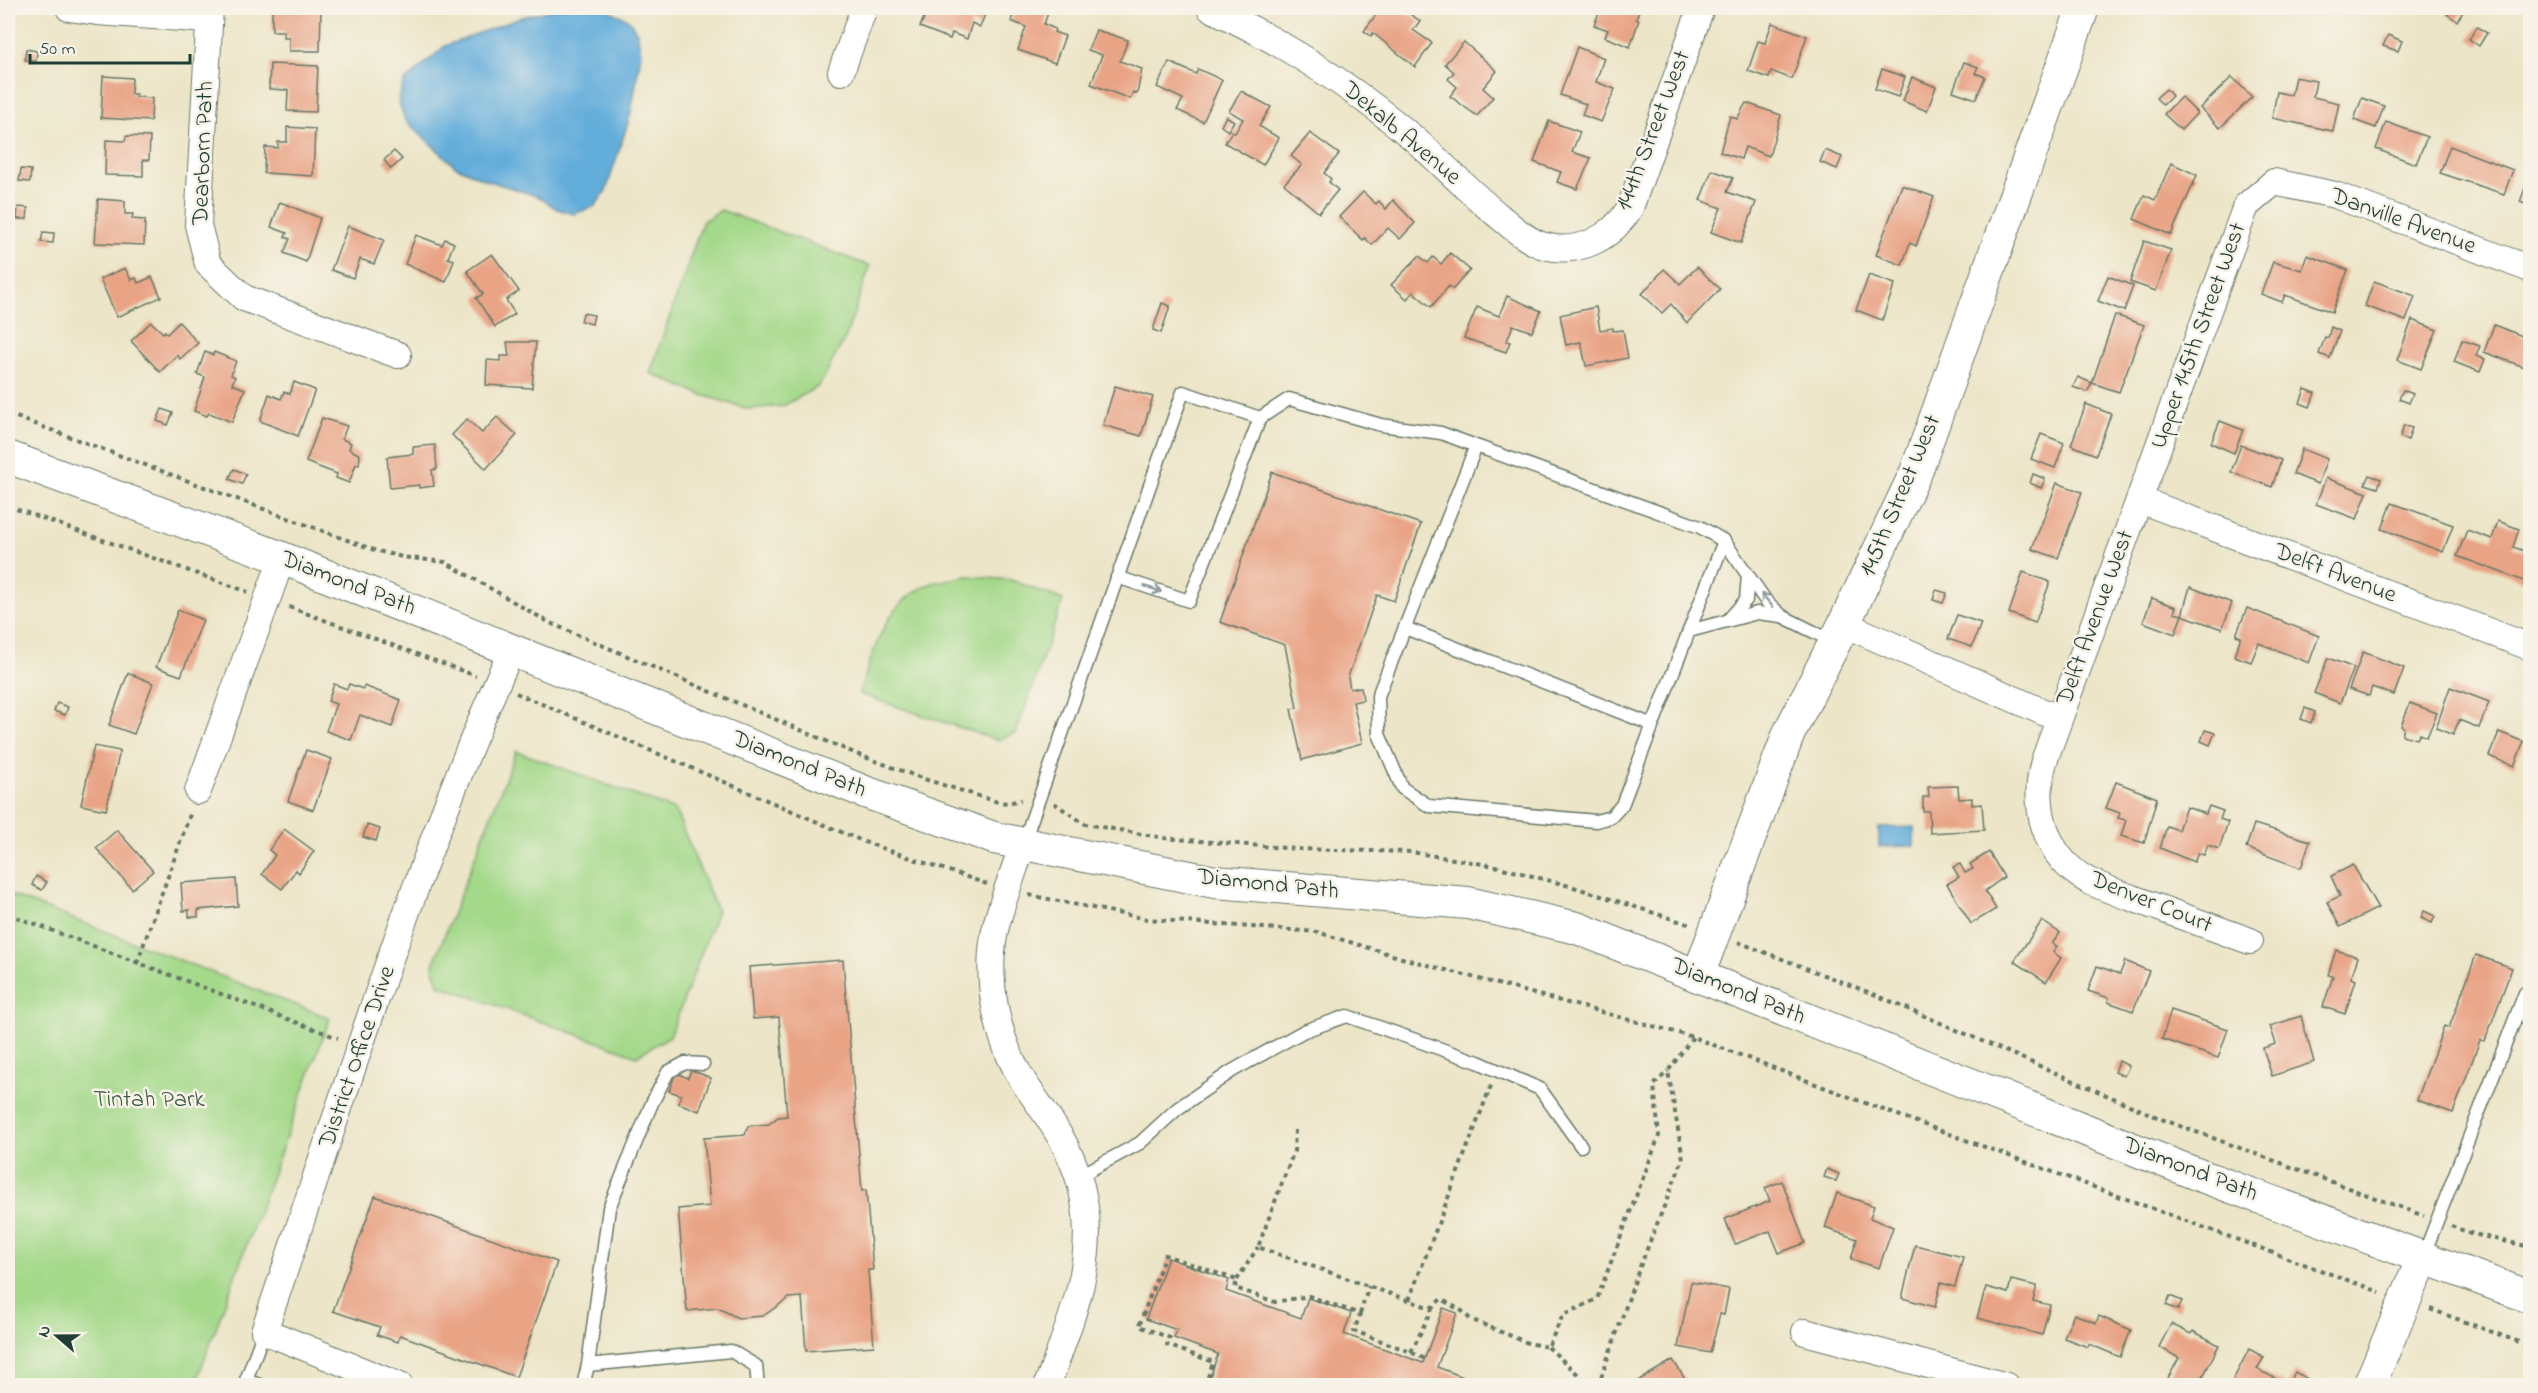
<svg xmlns="http://www.w3.org/2000/svg" width="2538" height="1393" font-family="'Indie Flower',sans-serif">
	<rect width="100%" height="100%" fill="#f7f3e8"/>
	<filter id="ink" filterUnits="userSpaceOnUse"><feTurbulence type="fractalNoise" baseFrequency=".0167" numOctaves="2"/><feDisplacementMap in="SourceGraphic" scale="12" xChannelSelector="R" yChannelSelector="G"/><feConvolveMatrix kernelMatrix="1 2 1 2 8 2 1 2 1" color-interpolation-filters="sRGB"/></filter>
	<filter id="wash" filterUnits="userSpaceOnUse"><feTurbulence type="fractalNoise" baseFrequency=".008" numOctaves="4" result="noise"/><feDisplacementMap in="SourceGraphic" scale="24" xChannelSelector="R" yChannelSelector="G"/><feGaussianBlur stdDeviation="1.35" result="paint"/><feColorMatrix in="noise" values="0 0 0 0 0 0 0 0 0 0 0 0 0 0 0 0 0 1.4 0 .05"/><feComposite in="paint" operator="in"/></filter>
	<g filter="url(#wash)">
		<rect width="100%" height="100%" fill="#ece5c7"/>
		<!-- green -->
		<g fill="#a4d98a" stroke="#628b5f" stroke-width="1.5">
			<path d="M721,210L870,266L846,336L819,386L783,406L748,409L702,395L650,373L703,221Z"/>
			<path d="M967,576L1011,580L1063,600L1016,733L997,740L859,694C873,653 884,602 930,584C941,580 955,579 967,576Z"/>
			<path d="M516,751L675,810L717,911L670,1036L637,1056L439,985L433,965Z"/>
			<path d="M8,894L330,1018L195,1385H8Z"/>
		</g>
		<!-- water -->
		<g fill="#64addb" stroke="#427588" stroke-width="1.5">
			<path d="M558,8H604L628,19L637,32L641,54L631,113L606,191L595,206L574,214L557,209L537,196L483,179L455,166L405,120L398,100L404,82L445,46L519,18Z"/>
			<path d="M1914,827V846L1879,847V828Z"/>
		</g>
		<g id="blocks">
			<!-- building -->
			<g fill="#e9a486">
				<path d="M272,8H321L320,51H289V37H284V31H272Z"/>
				<path d="M928,8H984L987,9L980,27L972,23L967,39L952,33L950,39L920,27Z"/>
				<path d="M1016,8H1041L1049,10L1044,24L1055,29L1054,32L1065,36L1055,63L1018,50L1026,27L1011,21Z"/>
				<path d="M1381,8H1401L1420,21L1413,30L1432,43L1415,67L1373,33L1371,36L1364,31Z"/>
				<path d="M1595,8H1640L1636,19L1639,20L1630,47L1605,37L1608,30L1594,25L1600,10Z"/>
				<path d="M2451,8H2457L2463,12L2457,21L2447,14Z"/>
				<path d="M1772,23L1807,36L1792,79L1771,71L1769,78L1748,71L1758,41L1765,43Z"/>
				<path d="M2477,27L2487,33L2479,46L2469,39Z"/>
				<path d="M1096,30L1128,40L1120,61L1142,69L1137,94L1133,92L1130,99L1091,84L1102,55L1088,50Z"/>
				<path d="M2388,35L2402,41L2398,51L2383,46Z"/>
				<path d="M1464,42L1497,71L1483,88L1493,97L1477,116L1450,96L1457,87L1448,79L1454,72L1445,64Z"/>
				<path d="M1577,47L1604,58L1596,82L1615,89L1601,122L1582,115L1586,104L1560,95Z"/>
				<path d="M26,49L37,51L36,61L25,60Z"/>
				<path d="M1169,62L1196,74L1198,69L1222,80L1203,122L1177,110L1183,99L1157,87Z"/>
				<path d="M1964,62L1978,67L1975,73L1985,77L1976,99L1953,91Z"/>
				<path d="M270,64L318,66L316,112L287,111L288,90L269,89Z"/>
				<path d="M1882,69L1905,77L1898,97L1875,89Z"/>
				<path d="M103,76L132,78L131,94H136L135,97L152,98L151,121L101,118Z"/>
				<path d="M1912,77L1936,87L1927,111L1903,101Z"/>
				<path d="M2232,77L2252,97L2220,128L2200,108Z"/>
				<path d="M2295,77L2316,81L2313,97L2339,103L2333,131L2272,118L2277,92L2291,95Z"/>
				<path d="M2166,89L2172,96L2163,105L2156,98Z"/>
				<path d="M1241,91L1271,107L1259,126L1279,138L1263,165L1225,143L1232,131L1235,133L1243,119L1229,111Z"/>
				<path d="M2181,97L2197,113L2181,130L2164,114Z"/>
				<path d="M2362,98L2384,106L2376,128L2354,120Z"/>
				<path d="M1746,103L1781,115L1769,156L1745,147L1741,159L1720,152L1730,116L1737,119Z"/>
				<path d="M1226,116L1234,121L1228,131L1221,126Z"/>
				<path d="M1549,121L1580,132L1572,152L1591,158L1577,189L1557,182L1561,172L1534,162Z"/>
				<path d="M2386,122L2427,137L2416,164L2376,149Z"/>
				<path d="M287,127L315,129L313,176L264,173L265,147L278,148V142H287Z"/>
				<path d="M1310,133L1339,154L1324,173L1331,179L1329,182L1338,190L1319,213L1284,184L1302,165L1291,156Z"/>
				<path d="M126,136L150,137L149,160H143V176L105,175L106,140L125,141Z"/>
				<path d="M2450,146L2513,170L2504,194L2440,173Z"/>
				<path d="M1825,150L1842,157L1837,169L1820,162Z"/>
				<path d="M394,151L402,159L391,169L384,160Z"/>
				<path d="M2171,163L2197,175L2171,235L2134,219L2144,195L2155,200Z"/>
				<path d="M21,169L31,170L30,182L19,181Z"/>
				<path d="M1712,170L1733,178L1727,192L1756,202L1741,243L1711,232L1721,208L1700,200Z"/>
				<path d="M2530,175V206L2520,202Z"/>
				<path d="M1902,185L1934,197L1916,246L1910,243L1902,265L1876,255Z"/>
				<path d="M1363,192L1376,204L1379,201L1386,209L1393,200L1415,223L1400,239L1388,228L1372,245L1365,238L1363,240L1339,217Z"/>
				<path d="M98,199L125,201V214H133L132,219L145,220L144,245L95,243Z"/>
				<path d="M280,202L320,218L306,262L284,253L290,239L285,237L287,233L271,227Z"/>
				<path d="M18,207L28,208L27,219H17Z"/>
				<path d="M348,226L384,240L374,264L360,259L353,278L331,270Z"/>
				<path d="M43,232L54,233L53,243L41,242Z"/>
				<path d="M416,235L442,245L445,239L454,243L448,258L454,260L446,282L405,264Z"/>
				<path d="M2144,241L2171,250L2156,291L2130,282Z"/>
				<path d="M1450,253L1470,270L1453,289L1449,286L1431,307L1413,292L1407,299L1391,285L1419,256L1428,263L1433,257L1441,264Z"/>
				<path d="M492,254L519,291L506,300L515,314L495,327L476,298L483,294L467,271Z"/>
				<path d="M2307,255L2348,270L2332,312L2285,295L2282,302L2261,294L2273,262L2302,270Z"/>
				<path d="M1697,267L1720,289L1687,323L1671,304L1662,313L1642,294L1664,269L1680,284Z"/>
				<path d="M125,268L131,280L136,278L138,283L152,277L161,297L117,317L100,279Z"/>
				<path d="M1869,275L1895,284L1882,320L1856,310Z"/>
				<path d="M2108,276L2133,286L2124,311L2098,301Z"/>
				<path d="M2374,281L2415,296L2406,321L2365,306Z"/>
				<path d="M1507,296L1541,311L1532,332L1513,325L1507,341L1510,342L1506,352L1464,338L1477,307L1499,316Z"/>
				<path d="M1162,303L1170,306L1161,333L1153,330Z"/>
				<path d="M1596,307L1600,330L1613,328V331L1623,330L1628,358L1586,366L1581,342L1566,345L1560,315Z"/>
				<path d="M583,313L594,315L592,324L581,321Z"/>
				<path d="M2115,315L2144,325L2119,392L2092,383Z"/>
				<path d="M2412,320L2437,330L2421,369L2397,360Z"/>
				<path d="M151,322L163,333L165,331L167,334L179,322L198,343L180,359L177,355L160,372L131,341Z"/>
				<path d="M2494,325L2530,339V352L2524,367L2484,352Z"/>
				<path d="M2331,327L2340,331L2330,358L2319,354L2325,337L2328,338Z"/>
				<path d="M2462,340L2480,346L2476,356L2485,359L2480,372L2454,362Z"/>
				<path d="M507,342H536L532,388L486,385L487,360L501,361V356H509Z"/>
				<path d="M205,352L213,355L214,352L236,361L231,375L235,377L232,384L245,389L232,422L209,413L207,416L194,411L205,377L197,374Z"/>
				<path d="M2078,377L2092,383L2087,392L2073,387Z"/>
				<path d="M294,382L315,390L298,436L260,421L269,394L281,399L284,392L290,394Z"/>
				<path d="M1115,386L1153,397L1141,436L1103,425Z"/>
				<path d="M2305,389L2315,393L2310,407L2300,403Z"/>
				<path d="M2403,390L2413,394L2409,403L2399,399Z"/>
				<path d="M2086,404L2111,414L2096,455L2071,445Z"/>
				<path d="M162,409L173,413L168,425L157,421Z"/>
				<path d="M497,417L517,435L486,469L452,435L467,419L482,433Z"/>
				<path d="M322,418L347,426L342,439L351,443L349,449L360,455L359,465L356,464L349,483L336,478L337,474L306,462Z"/>
				<path d="M2220,421L2243,430L2234,453L2211,443Z"/>
				<path d="M2404,425L2412,428L2408,440L2400,437Z"/>
				<path d="M2041,434L2064,443L2055,468L2031,459Z"/>
				<path d="M435,445L437,469L432,470L434,486L419,488V485L390,488L387,457L413,454V447Z"/>
				<path d="M2241,445L2281,460L2272,487L2231,472Z"/>
				<path d="M2302,449L2327,459L2318,484L2293,474Z"/>
				<path d="M234,469L246,474L242,484L229,479Z"/>
				<path d="M1272,472L1421,524L1394,601L1377,595L1348,677L1350,689L1361,687L1363,700L1353,702L1362,743L1302,760L1291,709L1297,708L1285,645L1220,622Z"/>
				<path d="M2033,474L2045,479L2041,488L2030,483Z"/>
				<path d="M2369,475L2381,479L2378,488L2365,484Z"/>
				<path d="M2326,478L2367,493L2357,519L2316,504Z"/>
				<path d="M2057,483L2082,492L2058,558L2032,549Z"/>
				<path d="M2392,503L2453,525L2443,552L2382,529Z"/>
				<path d="M2498,521L2519,529L2513,547L2530,553V563L2524,581L2457,556L2467,530L2492,539Z"/>
				<path d="M2023,572L2050,582L2035,623L2009,613Z"/>
				<path d="M2190,587L2232,603L2222,629L2182,615L2175,634L2143,622L2152,598L2176,607L2174,613L2182,615Z"/>
				<path d="M1936,590L1947,593L1943,603L1933,600Z"/>
				<path d="M2247,608L2319,636L2309,663L2259,643L2251,662L2234,656L2241,637L2236,635Z"/>
				<path d="M178,610L203,620L181,676L156,667Z"/>
				<path d="M1957,615L1981,623L1972,647L1948,639Z"/>
				<path d="M2363,652L2404,668L2394,695L2372,687L2369,696L2349,689Z"/>
				<path d="M2328,658L2354,668L2340,703L2314,693Z"/>
				<path d="M128,673L153,683L134,734L109,725Z"/>
				<path d="M334,684L347,689L349,684L363,689L364,686L401,700L392,727L360,715L351,740L326,731L336,704L328,701Z"/>
				<path d="M2450,687L2489,702L2479,728L2459,720L2453,735L2436,728Z"/>
				<path d="M57,703L68,707L65,715L54,711Z"/>
				<path d="M2410,703L2437,713L2427,737L2420,734L2417,739L2402,735L2404,728L2401,726Z"/>
				<path d="M2305,708L2315,712L2311,723L2301,719Z"/>
				<path d="M2205,730L2215,733L2210,745L2201,741Z"/>
				<path d="M2499,732L2524,742L2514,766L2489,756Z"/>
				<path d="M94,746L120,751L106,810L81,805Z"/>
				<path d="M306,750L332,759L313,810L288,801Z"/>
				<path d="M2116,782L2157,798L2144,843L2121,836L2126,820L2118,818L2120,813L2106,808Z"/>
				<path d="M1958,786L1959,799L1972,798V805L1982,804L1984,830L1930,833L1929,811H1923V797H1929L1928,787Z"/>
				<path d="M2209,806L2223,811L2220,819L2228,822L2219,849L2208,845L2204,855L2198,853L2194,862L2160,848L2167,826L2178,830L2186,807L2206,814Z"/>
				<path d="M2254,824L2310,841L2301,868L2246,848Z"/>
				<path d="M367,825L380,829L376,841L363,837Z"/>
				<path d="M284,829L314,851L299,873L296,870L282,889L262,874L275,855L269,850Z"/>
				<path d="M117,830L153,871L132,889L96,848Z"/>
				<path d="M1989,852L2004,877L1985,891L1996,909L1971,924L1947,884L1959,877L1953,867L1960,864L1965,873L1973,869L1970,864Z"/>
				<path d="M2353,865L2378,908L2340,927L2327,902L2340,896L2331,876Z"/>
				<path d="M36,876L47,882L42,890L32,885Z"/>
				<path d="M236,879L238,906L198,910V917H189V910L183,911L181,883Z"/>
				<path d="M2424,911L2435,916L2432,923L2421,918Z"/>
				<path d="M2042,921L2060,933L2052,944L2057,946L2053,952L2061,958L2046,982L2014,961Z"/>
				<path d="M2336,950L2358,957L2351,978L2356,980L2345,1014L2323,1007L2333,976L2328,975Z"/>
				<path d="M2476,955L2512,968L2485,1041L2480,1040L2453,1113L2417,1100L2444,1026L2449,1028Z"/>
				<path d="M843,960L862,1191L866,1190L873,1270H868L874,1346L806,1351L802,1297L789,1298L763,1316L738,1318L718,1308L687,1311L678,1209L710,1206L704,1138L745,1135L748,1126L769,1124L778,1117L787,1116L779,1017L753,1019L749,967Z"/>
				<path d="M2125,961L2149,971L2133,1011L2108,1002L2109,998L2088,991L2097,966L2120,974Z"/>
				<path d="M2171,1010L2228,1029L2218,1058L2162,1039Z"/>
				<path d="M2301,1016L2314,1062L2272,1076L2263,1048L2276,1044L2270,1026Z"/>
				<path d="M2119,1061L2129,1066L2124,1076L2115,1072Z"/>
				<path d="M691,1070L711,1078L699,1111L678,1103L681,1095L669,1091L676,1073L688,1078Z"/>
				<path d="M1827,1169L1839,1174L1836,1181L1824,1177Z"/>
				<path d="M1782,1181L1805,1243L1779,1253L1770,1231L1735,1244L1725,1219L1770,1201L1765,1188Z"/>
				<path d="M1837,1193L1874,1206L1870,1218L1893,1227L1879,1268L1851,1259L1857,1239L1825,1228Z"/>
				<path d="M375,1196L557,1262L516,1377L400,1335L398,1342L377,1335L380,1327L333,1311Z"/>
				<path d="M1915,1245L1963,1257L1955,1287L1941,1283L1935,1307L1902,1298Z"/>
				<path d="M1168,1258L1229,1280L1226,1291L1301,1318L1308,1298L1351,1313L1344,1334L1423,1363L1443,1308L1457,1313L1437,1367L1487,1386H1207L1218,1354L1174,1338L1177,1330L1146,1319Z"/>
				<path d="M2011,1280L2037,1286L2033,1301L2050,1305L2042,1335L1977,1318L1986,1287L2008,1293Z"/>
				<path d="M1691,1282L1729,1289L1724,1315L1720,1314L1710,1353L1678,1347Z"/>
				<path d="M2170,1296L2182,1301L2178,1310L2166,1305Z"/>
				<path d="M2074,1314L2096,1323L2099,1316L2131,1330L2120,1357L2089,1344L2088,1347L2064,1338Z"/>
				<path d="M2171,1324L2191,1334L2193,1331L2219,1345L2198,1386H2178L2167,1380L2179,1358L2159,1347Z"/>
				<path d="M2249,1349L2264,1357L2257,1369L2288,1385L2295,1372L2308,1379L2304,1386H2230Z"/>
				<path d="M1673,1360L1688,1384L1639,1386L1636,1382Z"/>
			</g>
		</g>
	</g>
	<g filter="url(#ink)">
		<use href="#blocks" fill-opacity="0" stroke="#677867" stroke-width="1.5"/>
		<g fill="none" stroke-linecap="round" stroke-linejoin="round">
			<defs>
				<g id="service">
					<path d="M1117,577L1189,601L1260,418"/>
					<path d="M1782,616L1834,642"/>
					<path d="M1729,619L1746,600L1748,575"/>
					<path d="M1405,628L1653,725"/>
					<path d="M1689,631L1724,541"/>
					<path d="M1023,844L1183,392L1260,418L1289,399L1381,425L1441,433L1476,446L1700,527L1724,541L1766,601L1782,616L1757,613L1689,631L1622,805L1611,817L1596,821L1429,806L1402,788L1379,734L1378,696L1476,446"/>
					<path d="M1079,1176L1140,1143L1177,1109L1232,1071L1304,1031L1347,1016L1478,1062L1540,1089L1581,1146"/>
					<path d="M2423,1257L2525,993"/>
					<path d="M588,1365L731,1351L756,1366L758,1386"/>
					<path d="M246,1380L262,1386"/>
					<path d="M244,1386L264,1331"/>
					<path d="M583,1386L588,1365L609,1208L652,1103L668,1072L685,1063L703,1064"/>
				</g>
				<g id="minor">
					<path d="M69,8L97,12L209,20"/>
					<path d="M210,8L198,225L208,264L244,298L398,355"/>
					<path d="M1210,8C1283,42 1350,85 1412,137C1442,163 1469,192 1500,217C1512,227 1525,239 1541,245C1577,256 1611,239 1630,208L1701,8"/>
					<path d="M841,72L864,8"/>
					<path d="M2140,500L2530,647"/>
					<path d="M1844,624L2059,719"/>
					<path d="M198,791L282,558"/>
					<path d="M1023,844C1014,871 1003,898 996,926C984,977 996,1040 1025,1084C1051,1122 1076,1153 1084,1200C1096,1266 1069,1325 1047,1386"/>
					<path d="M2250,941C2217,929 2184,917 2151,905C2130,897 2107,890 2087,880C2044,856 2032,805 2044,761L2246,206L2274,182L2335,195L2530,269"/>
					<path d="M1805,1332L2007,1386"/>
					<path d="M400,1386L264,1331C342,1103 413,869 512,649"/>
				</g>
				<g id="tertiary">
					<path d="M8,457L282,558L865,792L994,838L1215,882L1468,903L1577,928L2199,1175L2530,1297"/>
					<path d="M1698,976L1789,733L1844,624L1916,472L2083,8"/>
					<path d="M2369,1386L2423,1258"/>
				</g>
			</defs>
			<!-- service casing -->
			<use href="#service" stroke="#677867" stroke-width="15"/>
			<!-- minor casing -->
			<use href="#minor" stroke="#677867" stroke-width="28"/>
			<!-- tertiary casing -->
			<use href="#tertiary" stroke="#677867" stroke-width="34"/>
			<!-- path -->
			<g stroke="#677867" stroke-width="4" stroke-dasharray="4.5 4.5" stroke-linecap="butt">
				<path d="M8,414L374,550L402,557L445,562L550,623L859,755L924,779L998,802L1008,803L1021,800"/>
				<path d="M8,506L248,592"/>
				<path d="M289,607L476,676"/>
				<path d="M516,693L867,843L987,884"/>
				<path d="M1054,803L1085,824L1164,838L1297,849L1411,852L1495,866L1577,888L1691,925"/>
				<path d="M1029,895L1147,919L1317,932L1402,958L1693,1037L1873,1106L2380,1292"/>
				<path d="M8,914L338,1038"/>
				<path d="M1738,942L1876,995L2164,1120L2424,1216"/>
				<path d="M137,963L191,812"/>
				<path d="M1295,1130L1294,1151L1258,1247L1425,1306L1433,1307L1441,1299L1462,1311L1470,1319L1528,1343L1548,1347L1563,1315L1597,1299L1659,1136L1654,1085L1668,1071"/>
				<path d="M2451,1226L2473,1234L2530,1247"/>
				<path d="M1237,1280L1258,1247"/>
				<path d="M1409,1300L1492,1083"/>
				<path d="M2430,1309L2530,1346"/>
				<path d="M1360,1314L1369,1286"/>
				<path d="M1548,1347L1583,1379L1587,1386"/>
				<path d="M1411,1352L1433,1307"/>
				<path d="M1205,1386L1213,1362L1167,1345L1170,1338L1139,1326L1165,1255L1237,1280L1235,1288L1275,1302L1309,1296L1360,1314L1354,1331L1411,1352L1425,1359"/>
				<path d="M1598,1386L1639,1269L1683,1159L1668,1071L1693,1037"/>
			</g>
			<!-- service -->
			<use href="#service" stroke="#fff" stroke-width="12"/>
			<!-- minor -->
			<use href="#minor" stroke="#fff" stroke-width="26"/>
			<!-- tertiary -->
			<use href="#tertiary" stroke="#fff" stroke-width="32"/>
		</g>
		<!-- one-way arrows -->
		<defs><path id="oneway-shaft" d="M-6 0H5M1.5-3L5.5 0L1.5 3" fill="none" stroke-width="1.6" stroke-linecap="round" stroke-linejoin="round" transform="scale(1.5)"/></defs>
		<g stroke="#8f9e9a">
			<use href="#oneway-shaft" transform="translate(1153 589) rotate(19)"/>
			<use href="#oneway-shaft" transform="translate(1767 600) rotate(-131)"/>
		</g>
	</g>
	<g text-anchor="middle" dominant-baseline="central" stroke-width="5" stroke-linejoin="round" paint-order="stroke">
		<!-- street labels -->
		<g font-size="24" fill="#1f3d34" stroke="#f7f3e8">
			<text transform="translate(1654 131) rotate(-69)">144th Street West</text>
			<text transform="translate(1401 134) rotate(40)">Dekalb Avenue</text>
			<text transform="translate(204 153) rotate(-88)">Dearborn Path</text>
			<text transform="translate(2403 222) rotate(20)">Danville Avenue</text>
			<text transform="translate(2199 336) rotate(-70)">Upper 145th Street West</text>
			<text transform="translate(1901 496) rotate(-67)">145th Street West</text>
			<text transform="translate(2335 574) rotate(21)">Delft Avenue</text>
			<text transform="translate(348 584) rotate(21)">Diamond Path</text>
			<text transform="translate(2096 618) rotate(-70)">Delft Avenue West</text>
			<text transform="translate(799 765) rotate(22)">Diamond Path</text>
			<text transform="translate(1268 885) rotate(6)">Diamond Path</text>
			<text transform="translate(2151 903) rotate(22)">Denver Court</text>
			<text transform="translate(1738 992) rotate(22)">Diamond Path</text>
			<text transform="translate(358 1057) rotate(-71)">District Office Drive</text>
			<text transform="translate(2190 1170) rotate(21)">Diamond Path</text>
		</g>
		<!-- park labels -->
		<g font-size="24" fill="#3a5c45" stroke="#f7f3e8">
			<text x="149" y="1100">Tintah Park</text>
		</g>
	</g>
	<!-- margin -->
	<rect width="2538" height="1393" fill="none" stroke="#f7f3e8" stroke-width="30"/>
	<!-- north arrow -->
	<g transform="translate(57 1336) rotate(290)" stroke="#f7f3e8" stroke-width="4.5" paint-order="stroke">
	<path d="M0-4.5L10 22L0 15L-10 22Z" fill="#1f3d34"/>
	<text y="-9" font-size="16" font-weight="bold" text-anchor="middle" fill="#1f3d34">N</text>
	</g>
	<!-- scale -->
	<path d="M30 54v9h160v-9" fill="none" stroke="#1f3d34" stroke-width="3"/>
	<text x="39" y="54" font-size="18" fill="#1f3d34" stroke="#f7f3e8" stroke-width="4.5" paint-order="stroke">50 m</text>
</svg>
